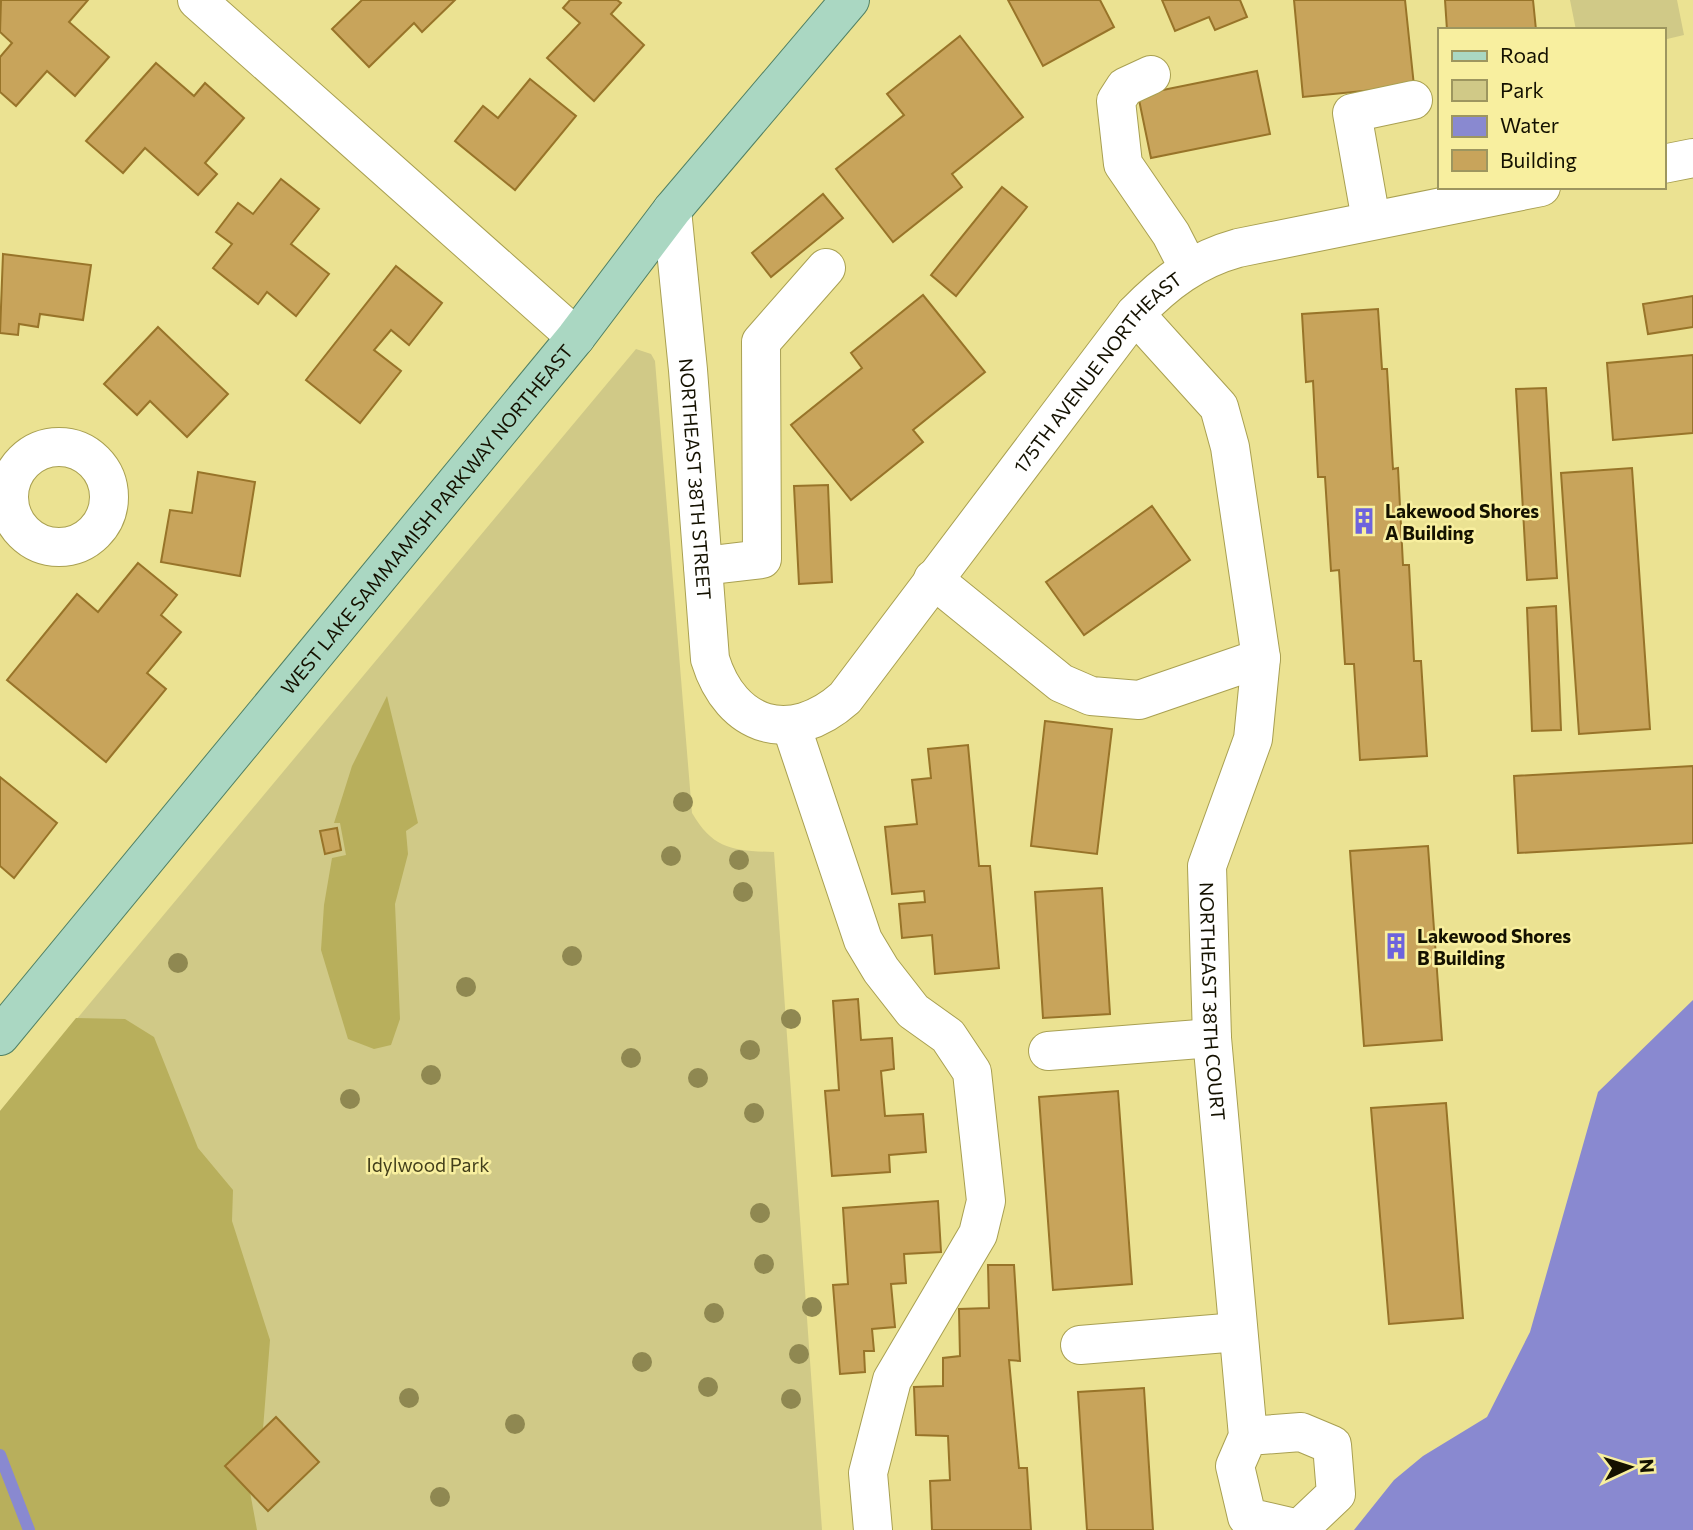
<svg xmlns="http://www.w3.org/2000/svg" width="1693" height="1530" font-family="Commissioner,sans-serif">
	<rect width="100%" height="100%" fill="#ebe292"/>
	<!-- green -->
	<g fill="#d0c987">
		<path d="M1570,0H1677L1684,35L1663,40V30H1576Z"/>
		<path d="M636,349L651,354L655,361L692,813C713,849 733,851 774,852L822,1530H0V1111Z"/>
	</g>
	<!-- forest -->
	<g fill="#b8af5c">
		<path d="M387,696L418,823L406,831L408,854L395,904L400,1019L391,1045L374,1049L348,1039L321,950L324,905L332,858L346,855L340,823H334L352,766Z"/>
		<path d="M76,1018L125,1019L154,1037L198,1148L233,1190L232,1221L270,1340L263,1429L225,1466L250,1492L257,1530H0V1111Z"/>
	</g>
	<!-- water -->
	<path fill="#8989d0" d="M1693,1000V1530H1354L1394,1480L1423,1456L1487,1417L1530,1332L1598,1092Z"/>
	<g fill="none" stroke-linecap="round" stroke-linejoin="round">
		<!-- stream -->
		<path stroke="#8989d0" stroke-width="12" d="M0,1455L29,1530"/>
	</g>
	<!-- building -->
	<g fill="#c8a45b" stroke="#987429" stroke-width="2">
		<path d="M1,0H88L69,22L109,57L75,96L47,71L16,106L0,92V57L12,43L0,32Z"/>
		<path d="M362,0H455L422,32L414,23L369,67L332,29Z"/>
		<path d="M570,0H617L621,3L611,14L644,45L594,101L547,58L580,23L563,8Z"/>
		<path d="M1008,0H1100L1114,27L1043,66Z"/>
		<path d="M1162,0H1240L1247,17L1215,30L1209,17L1175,31Z"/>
		<path d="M1294,0H1405L1414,86L1303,97Z"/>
		<path d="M1445,0H1533L1536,30H1447Z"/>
		<path d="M960,36L1023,117L952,174L962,187L893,242L836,169L904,115L887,94Z"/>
		<path d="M156,63L194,96L205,83L244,118L205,163L217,174L198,195L145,148L123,173L86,141Z"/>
		<path d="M1257,71L1270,134L1151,158L1138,95Z"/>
		<path d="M530,79L576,116L515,190L455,141L483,106L498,118Z"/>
		<path d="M281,179L319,209L291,244L329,274L296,316L267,292L258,304L213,268L232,244L216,232L238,203L253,214Z"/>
		<path d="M1002,187L1027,207L956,296L931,275Z"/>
		<path d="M823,194L843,218L771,277L752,253Z"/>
		<path d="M3,254L91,265L83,320L40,314L38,327L19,324L18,335L0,333Z"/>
		<path d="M396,266L442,303L409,345L391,330L374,350L401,371L360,423L306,380Z"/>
		<path d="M923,295L985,372L913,430L923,442L851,500L791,425L862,368L851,353Z"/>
		<path d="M1693,296V327L1648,334L1643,304Z"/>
		<path d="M1378,309L1382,369H1387L1393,469L1398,468L1403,565H1409L1414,661H1421L1427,756L1360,760L1354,664H1345L1339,570L1331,571L1325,477H1318L1313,381L1306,382L1302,314Z"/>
		<path d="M158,327L228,394L187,437L150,401L137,415L104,384Z"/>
		<path d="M1693,355V433L1613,440L1607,363Z"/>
		<path d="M1546,388L1557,578L1527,580L1516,389Z"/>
		<path d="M1632,468L1650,729L1579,734L1561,473Z"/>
		<path d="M198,472L255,482L240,576L161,562L170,510L192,513Z"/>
		<path d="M828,485L832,582L799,584L794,486Z"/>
		<path d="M1152,506L1190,560L1084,635L1046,582Z"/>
		<path d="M138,563L177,595L161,615L181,632L147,673L166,689L106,762L7,680L77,594L98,612Z"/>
		<path d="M1556,606L1561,730L1532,731L1527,608Z"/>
		<path d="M1045,721L1112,729L1097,854L1031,846Z"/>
		<path d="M968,745L979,866H990L999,968L935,974L932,935L902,938L899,904L925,902L924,891L892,894L885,827L917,824L912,780L931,778L928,749Z"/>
		<path d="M1693,766V843L1518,853L1514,776Z"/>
		<path d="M0,777L57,823L14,878L0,866Z"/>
		<path d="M337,828L341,850L325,854L320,831Z"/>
		<path d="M1428,846L1442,1040L1364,1046L1350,851Z"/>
		<path d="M1102,888L1110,1014L1043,1018L1035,892Z"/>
		<path d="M858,999L861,1040L892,1038L894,1069L881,1071L885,1116L923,1114L926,1152L889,1155L890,1172L832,1176L825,1091L839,1090L833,1001Z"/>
		<path d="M1118,1091L1132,1284L1053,1290L1039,1097Z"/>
		<path d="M1446,1103L1463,1318L1389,1324L1371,1108Z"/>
		<path d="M938,1201L941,1252L904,1254L906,1283L891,1284L895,1327L872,1329L874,1351H864L865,1372L840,1374L833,1285L848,1284L843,1208Z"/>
		<path d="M988,1265H1014L1020,1361L1009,1360L1019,1468H1027L1031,1530H932L930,1481L950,1480L948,1436L916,1435L914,1387L943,1386V1358L960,1356L959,1309L989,1308Z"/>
		<path d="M1144,1388L1153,1530H1087L1078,1392Z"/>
		<path d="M276,1417L319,1462L268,1511L225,1466Z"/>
	</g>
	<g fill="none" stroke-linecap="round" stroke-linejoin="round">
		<defs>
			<g id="minor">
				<path d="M197,0L576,337"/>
				<path d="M1151,75L1125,87L1116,101L1123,164L1171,234L1188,267"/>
				<path d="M1663,164L1693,158"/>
				<path id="s1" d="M672,210L688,370L710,659C731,728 791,746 845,698L1135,314C1166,282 1195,260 1238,248L1541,187"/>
				<path d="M1371,220L1352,113L1413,100"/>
				<path id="s2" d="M1135,314L1219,407L1230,447L1261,658L1253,739L1207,866L1212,1038L1248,1436L1235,1466L1247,1517L1299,1529L1336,1494L1332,1445L1301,1432L1248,1436"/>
				<circle cx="59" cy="497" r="50"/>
				<path d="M703,566L762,559L761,342L826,268"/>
				<path d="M933,579L1061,683L1091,696L1139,700L1261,658"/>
				<path d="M791,725L863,940L881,970L913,1011L948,1036L972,1072L986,1201L978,1234L892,1380L868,1473L873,1530"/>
				<path d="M1048,1051L1212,1038"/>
				<path d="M1080,1345L1238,1332"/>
			</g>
			<g id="major">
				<path id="s3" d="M0,1036L576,337L672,210L850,0"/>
			</g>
		</defs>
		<!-- minor casing -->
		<use href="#minor" stroke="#a9a051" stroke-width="40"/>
		<!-- major casing -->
		<use href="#major" stroke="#518164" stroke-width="40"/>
		<!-- minor -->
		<use href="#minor" stroke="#fff" stroke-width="38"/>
		<!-- major -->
		<use href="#major" stroke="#aad7c2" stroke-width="38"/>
	</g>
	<!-- trees -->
	<g fill="#8f8851">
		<circle cx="683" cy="802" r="10"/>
		<circle cx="671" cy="856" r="10"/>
		<circle cx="739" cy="860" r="10"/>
		<circle cx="743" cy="892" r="10"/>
		<circle cx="572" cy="956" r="10"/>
		<circle cx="178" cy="963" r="10"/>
		<circle cx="466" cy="987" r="10"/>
		<circle cx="791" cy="1019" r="10"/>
		<circle cx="750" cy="1050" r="10"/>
		<circle cx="631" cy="1058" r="10"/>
		<circle cx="431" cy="1075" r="10"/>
		<circle cx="698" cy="1078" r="10"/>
		<circle cx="350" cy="1099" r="10"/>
		<circle cx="754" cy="1113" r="10"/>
		<circle cx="760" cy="1213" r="10"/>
		<circle cx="764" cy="1264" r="10"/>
		<circle cx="812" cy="1307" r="10"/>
		<circle cx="714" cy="1313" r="10"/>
		<circle cx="799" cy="1354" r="10"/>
		<circle cx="642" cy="1362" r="10"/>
		<circle cx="708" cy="1387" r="10"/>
		<circle cx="409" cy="1398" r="10"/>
		<circle cx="791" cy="1399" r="10"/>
		<circle cx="515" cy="1424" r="10"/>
		<circle cx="440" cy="1497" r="10"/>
	</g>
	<!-- icons -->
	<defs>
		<symbol id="building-bare" viewBox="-9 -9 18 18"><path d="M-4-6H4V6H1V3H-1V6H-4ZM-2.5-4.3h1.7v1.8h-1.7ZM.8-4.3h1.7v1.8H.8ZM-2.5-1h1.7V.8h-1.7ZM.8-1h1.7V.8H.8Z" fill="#6d63dd" stroke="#f8ef9f" stroke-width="2.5" paint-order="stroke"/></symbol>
	</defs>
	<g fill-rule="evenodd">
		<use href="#building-bare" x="1345" y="502" width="38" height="38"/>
		<use href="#building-bare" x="1377" y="927" width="38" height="38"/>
	</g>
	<g text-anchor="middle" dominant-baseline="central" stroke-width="5" stroke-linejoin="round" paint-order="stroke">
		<!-- street labels -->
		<g font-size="19" fill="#141100" stroke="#f8ef9f">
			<text stroke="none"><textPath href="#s1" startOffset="1038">175TH AVENUE NORTHEAST</textPath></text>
			<text stroke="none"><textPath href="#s1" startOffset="270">NORTHEAST 38TH STREET</textPath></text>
			<text stroke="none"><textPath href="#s3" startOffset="670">WEST LAKE SAMMAMISH PARKWAY NORTHEAST</textPath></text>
			<text stroke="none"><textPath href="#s2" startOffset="732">NORTHEAST 38TH COURT</textPath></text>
		</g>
		<!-- poi labels -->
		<g font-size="19" font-weight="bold" fill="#141100" stroke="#f8ef9f" text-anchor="start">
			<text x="1385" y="510">Lakewood Shores<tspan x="1385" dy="22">A Building</tspan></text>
			<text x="1417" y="935">Lakewood Shores<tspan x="1417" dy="22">B Building</tspan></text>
		</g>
		<!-- park labels -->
		<g font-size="19" fill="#433f1b" stroke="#f8ef9f">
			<text x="428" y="1164">Idylwood Park</text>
		</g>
	</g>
	<!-- legend -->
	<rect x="1438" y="28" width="228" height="161" fill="#f8ef9f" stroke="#9d965f" stroke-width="2"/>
	<rect x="1452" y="51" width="35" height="10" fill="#aad7c2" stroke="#9d965f" stroke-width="2"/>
	<text x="1500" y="63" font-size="21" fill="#141100">Road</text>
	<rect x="1452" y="80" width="35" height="21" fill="#d0c987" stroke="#9d965f" stroke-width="2"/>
	<text x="1500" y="98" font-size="21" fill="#141100">Park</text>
	<rect x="1452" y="116" width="35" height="21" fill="#8989d0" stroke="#9d965f" stroke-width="2"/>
	<text x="1500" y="133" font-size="21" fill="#141100">Water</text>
	<rect x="1452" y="150" width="35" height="21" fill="#c8a45b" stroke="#9d965f" stroke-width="2"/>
	<text x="1500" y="168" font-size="21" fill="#141100">Building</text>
	<!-- north arrow -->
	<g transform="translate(1630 1467) rotate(86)" stroke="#f8ef9f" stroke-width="5" paint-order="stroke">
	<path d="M0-5L12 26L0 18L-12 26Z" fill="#141100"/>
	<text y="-10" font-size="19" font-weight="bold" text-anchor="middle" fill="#141100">N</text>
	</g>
</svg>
